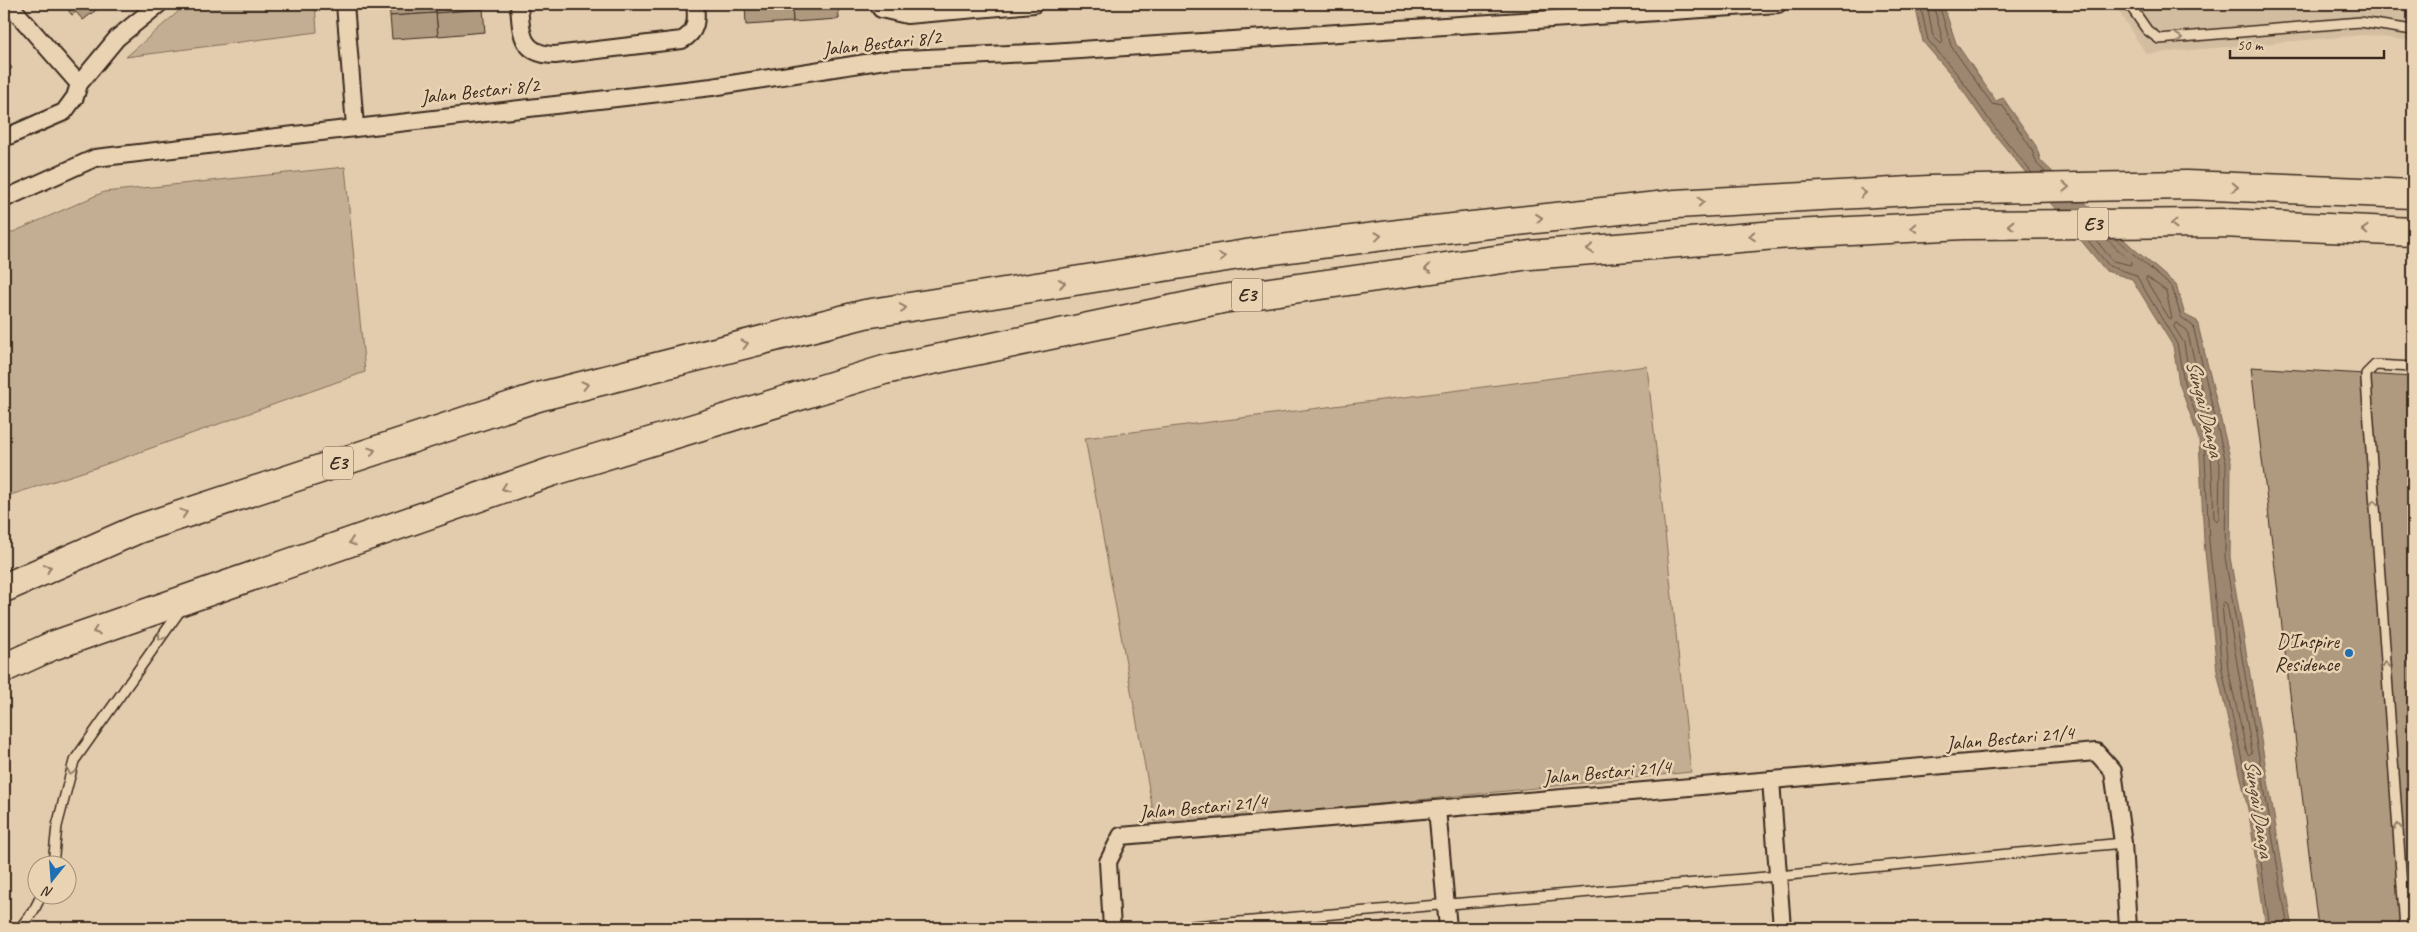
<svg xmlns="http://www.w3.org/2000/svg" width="2417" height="932" font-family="Caveat,sans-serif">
	<rect width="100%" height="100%" fill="#e3ccad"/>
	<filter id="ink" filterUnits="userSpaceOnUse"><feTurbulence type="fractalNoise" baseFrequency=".02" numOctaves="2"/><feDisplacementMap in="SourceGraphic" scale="10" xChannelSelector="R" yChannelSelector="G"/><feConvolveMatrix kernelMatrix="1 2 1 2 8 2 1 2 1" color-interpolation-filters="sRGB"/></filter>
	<g filter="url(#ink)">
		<!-- built -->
		<path fill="#d3bda0" d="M2114,4H2413V41L2364,35L2146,54Z"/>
		<!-- green -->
		<g fill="#c4ae93" stroke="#806c58">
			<path d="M187,4H315L317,32L126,57Z"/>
			<path d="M345,167L365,372L95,468L4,497V236L104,192Z"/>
			<path d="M1647,366L1691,772L1156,827L1085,438Z"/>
		</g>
		<!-- water -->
		<path fill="#9d8770" stroke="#76624f" d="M1915,4H1943L1956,43L1996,101L2003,98L2036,146L2041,161L2132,247L2176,285L2185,315L2197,321L2231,462L2230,557L2293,928H2266L2249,814L2217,671L2204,541L2199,439L2179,383L2173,346L2132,279L2106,271L1986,124L1954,78L1923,42Z"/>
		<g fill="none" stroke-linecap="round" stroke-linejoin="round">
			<!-- shore -->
			<g stroke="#624f3f" stroke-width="1">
				<path d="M1920,4L1928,40L1958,75L1990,121L2032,173"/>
				<path d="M1927,4L1933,36L1941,44L1943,41L1933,4"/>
				<path d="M1939,4L1951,46L1992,104L2003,106L2031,148L2037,164L2046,173"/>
				<path d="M2087,239L2109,266L2136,275L2177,344L2184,382L2204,437L2209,541L2222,670L2254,813L2270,928"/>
				<path d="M2095,239L2113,261L2131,265V262L2107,239"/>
				<path d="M2116,239L2172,287L2181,317L2193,326L2226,463L2225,557L2288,928"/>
				<path d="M2147,277L2166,291L2172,319L2169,318L2146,280Z"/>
				<path d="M2176,323L2187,330L2208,416L2207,419L2204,418L2190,381L2184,343L2174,327Z"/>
				<path d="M2213,446L2216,448L2220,464L2219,518L2217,521L2214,518L2211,449Z"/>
				<path d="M2224,602L2227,604L2252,752L2249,755L2247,753L2228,670L2222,604Z"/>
			</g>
		</g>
		<!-- building -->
		<g fill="#af9a80" stroke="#3b2a1e">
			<path d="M65,4H104L83,20L76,12L72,15L64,5Z"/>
			<path d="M389,4H436V13L390,16Z"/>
			<path d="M436,4H482L483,9L436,13Z"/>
			<path d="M567,4H614V6L568,10Z"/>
			<path d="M745,4H792L793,22L746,25Z"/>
			<path d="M792,4H838L839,19L793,22Z"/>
			<path d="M483,9L485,32L438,36L436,13Z"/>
			<path d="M436,13L438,36L392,39L390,16Z"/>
			<path d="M4,51L9,56L5,59L12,68L4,75Z"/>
			<path d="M2251,367L2413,377V928H2318Z"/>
		</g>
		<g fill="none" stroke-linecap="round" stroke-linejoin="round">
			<defs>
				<g id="lane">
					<path d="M2129,4L2147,30L2159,39L2360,22L2413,30"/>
					<path d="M53,864L57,826L74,761L182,608"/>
					<path d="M20,928L34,910L42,894"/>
					<path d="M1169,928L1778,876L2123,843"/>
					<path d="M2405,928L2366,380V374L2375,365L2413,367"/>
				</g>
				<g id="street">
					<path d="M9,4L79,84"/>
					<path d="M345,4L355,126"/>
					<path d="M519,4C521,31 520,55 555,55L682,40C697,32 697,19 695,4"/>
					<path d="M878,4L881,9L907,15L1034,4"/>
					<path d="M4,138L64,112L75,97L79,84L117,38L159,4"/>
					<path d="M4,199L95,158L712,87L885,60L1050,52L1778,4"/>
					<path d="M1771,780L1782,928"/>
					<path d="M1437,809L1448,928"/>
					<path d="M1112,928L1108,862L1121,836L2096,752L2113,771L2123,843L2128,928"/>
				</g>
				<g id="highway">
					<path d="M4,588L138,529L538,397L865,314L1265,251L1407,233L1676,204L1929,190L2186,185L2413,194"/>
					<path d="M4,668L52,646L551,472L884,370L1222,299L1530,255L1776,235L1963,225L2223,223L2413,232"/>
				</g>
			</defs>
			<!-- lane casing -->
			<use href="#lane" stroke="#3b2a1e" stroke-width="12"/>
			<!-- street casing -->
			<use href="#street" stroke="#3b2a1e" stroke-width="20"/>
			<!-- highway casing -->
			<use href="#highway" stroke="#3b2a1e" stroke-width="31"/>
			<!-- lane -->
			<use href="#lane" stroke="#ead3b3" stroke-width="9"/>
			<!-- street -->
			<use href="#street" stroke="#ead3b3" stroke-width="16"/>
			<!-- highway -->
			<use href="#highway" stroke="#ead3b3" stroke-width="28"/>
		</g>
		<!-- one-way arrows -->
		<defs><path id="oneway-chevron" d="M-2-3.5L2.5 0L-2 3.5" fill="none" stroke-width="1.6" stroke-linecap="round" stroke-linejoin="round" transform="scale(1.25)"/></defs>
		<g stroke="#927e68">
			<use href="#oneway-chevron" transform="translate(2179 38) rotate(-4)"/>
			<use href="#oneway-chevron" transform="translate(2066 187) rotate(-1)"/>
			<use href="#oneway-chevron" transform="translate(2235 187) rotate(2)"/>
			<use href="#oneway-chevron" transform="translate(1863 193) rotate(-3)"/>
			<use href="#oneway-chevron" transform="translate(1701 202) rotate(-3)"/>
			<use href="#oneway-chevron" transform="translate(1539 218) rotate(-6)"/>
			<use href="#oneway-chevron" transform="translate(2174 224) rotate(180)"/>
			<use href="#oneway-chevron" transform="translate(2011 225) rotate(180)"/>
			<use href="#oneway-chevron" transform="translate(1914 228) rotate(177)"/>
			<use href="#oneway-chevron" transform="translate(2365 230) rotate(-178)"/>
			<use href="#oneway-chevron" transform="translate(1378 236) rotate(-7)"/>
			<use href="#oneway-chevron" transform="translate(1752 236) rotate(176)"/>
			<use href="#oneway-chevron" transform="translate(1590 249) rotate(175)"/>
			<use href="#oneway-chevron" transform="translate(1222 257) rotate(-9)"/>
			<use href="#oneway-chevron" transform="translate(1428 269) rotate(172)"/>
			<use href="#oneway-chevron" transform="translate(1062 283) rotate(-9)"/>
			<use href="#oneway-chevron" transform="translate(903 308) rotate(-9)"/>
			<use href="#oneway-chevron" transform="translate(745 344) rotate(-14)"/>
			<use href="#oneway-chevron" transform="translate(585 385) rotate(-14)"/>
			<use href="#oneway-chevron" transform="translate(372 451) rotate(-18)"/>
			<use href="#oneway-chevron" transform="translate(505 488) rotate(161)"/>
			<use href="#oneway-chevron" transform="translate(2374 503) rotate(-94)"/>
			<use href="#oneway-chevron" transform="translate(184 513) rotate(-18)"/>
			<use href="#oneway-chevron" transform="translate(352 542) rotate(161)"/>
			<use href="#oneway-chevron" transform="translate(48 568) rotate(-24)"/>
			<use href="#oneway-chevron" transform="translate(96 631) rotate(160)"/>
			<use href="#oneway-chevron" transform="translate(161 637) rotate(126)"/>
			<use href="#oneway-chevron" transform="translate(2386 665) rotate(-94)"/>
			<use href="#oneway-chevron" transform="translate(71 772) rotate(105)"/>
			<use href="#oneway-chevron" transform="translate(2398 827) rotate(-94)"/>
		</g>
	</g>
	<!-- markers -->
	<circle fill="#1f6fb2" stroke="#ead3b3" stroke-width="2" cx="2349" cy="653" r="5"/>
	<g text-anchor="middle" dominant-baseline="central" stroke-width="5" stroke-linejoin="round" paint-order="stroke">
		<!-- shield labels -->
		<g fill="#ead3b3" stroke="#705d4b" stroke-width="1">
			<rect x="2078" y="207.5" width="30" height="33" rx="4"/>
			<rect x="1232" y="278.5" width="30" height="33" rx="4"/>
			<rect x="323" y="446.5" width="30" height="33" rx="4"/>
		</g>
		<g font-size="19" font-weight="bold" fill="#3b2a1e">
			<text x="2093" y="224">E3</text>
			<text x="1247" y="295">E3</text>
			<text x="338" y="463">E3</text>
		</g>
		<!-- street labels -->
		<g font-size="20" fill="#3b2a1e" stroke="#ead3b3">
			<text transform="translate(882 43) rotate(-6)">Jalan Bestari 8/2</text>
			<text transform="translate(480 91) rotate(-6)">Jalan Bestari 8/2</text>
			<text transform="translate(2010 738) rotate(-5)">Jalan Bestari 21/4</text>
			<text transform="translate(1607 772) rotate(-5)">Jalan Bestari 21/4</text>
			<text transform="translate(1203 807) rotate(-5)">Jalan Bestari 21/4</text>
		</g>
		<!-- poi labels -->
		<g font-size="20" fill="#3b2a1e" stroke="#ead3b3" text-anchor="end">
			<text x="2339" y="641">D'Inspire<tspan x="2339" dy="23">Residence</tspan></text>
		</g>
		<!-- water labels -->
		<g font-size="21" font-style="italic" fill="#544132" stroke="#ead3b3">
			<text transform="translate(2205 408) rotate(76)">Sungai Danga</text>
			<text transform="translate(2259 808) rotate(81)">Sungai Danga</text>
		</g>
	</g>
	<!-- margin -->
	<rect width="2417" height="932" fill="none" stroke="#ead3b3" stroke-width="20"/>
	<rect x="10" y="10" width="2397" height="912" fill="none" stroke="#3b2a1e" stroke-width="2" filter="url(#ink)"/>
	<!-- north arrow -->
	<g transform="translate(52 880) rotate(197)"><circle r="24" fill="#ead3b3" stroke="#a48f77"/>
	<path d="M0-4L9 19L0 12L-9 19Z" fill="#1f6fb2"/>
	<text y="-8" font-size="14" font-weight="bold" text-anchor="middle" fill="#3b2a1e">N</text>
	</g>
	<!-- scale -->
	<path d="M2230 50v8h154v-8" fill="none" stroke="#3b2a1e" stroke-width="2.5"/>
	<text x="2237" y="50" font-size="15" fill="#3b2a1e" stroke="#ead3b3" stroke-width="4" paint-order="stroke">50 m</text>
</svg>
